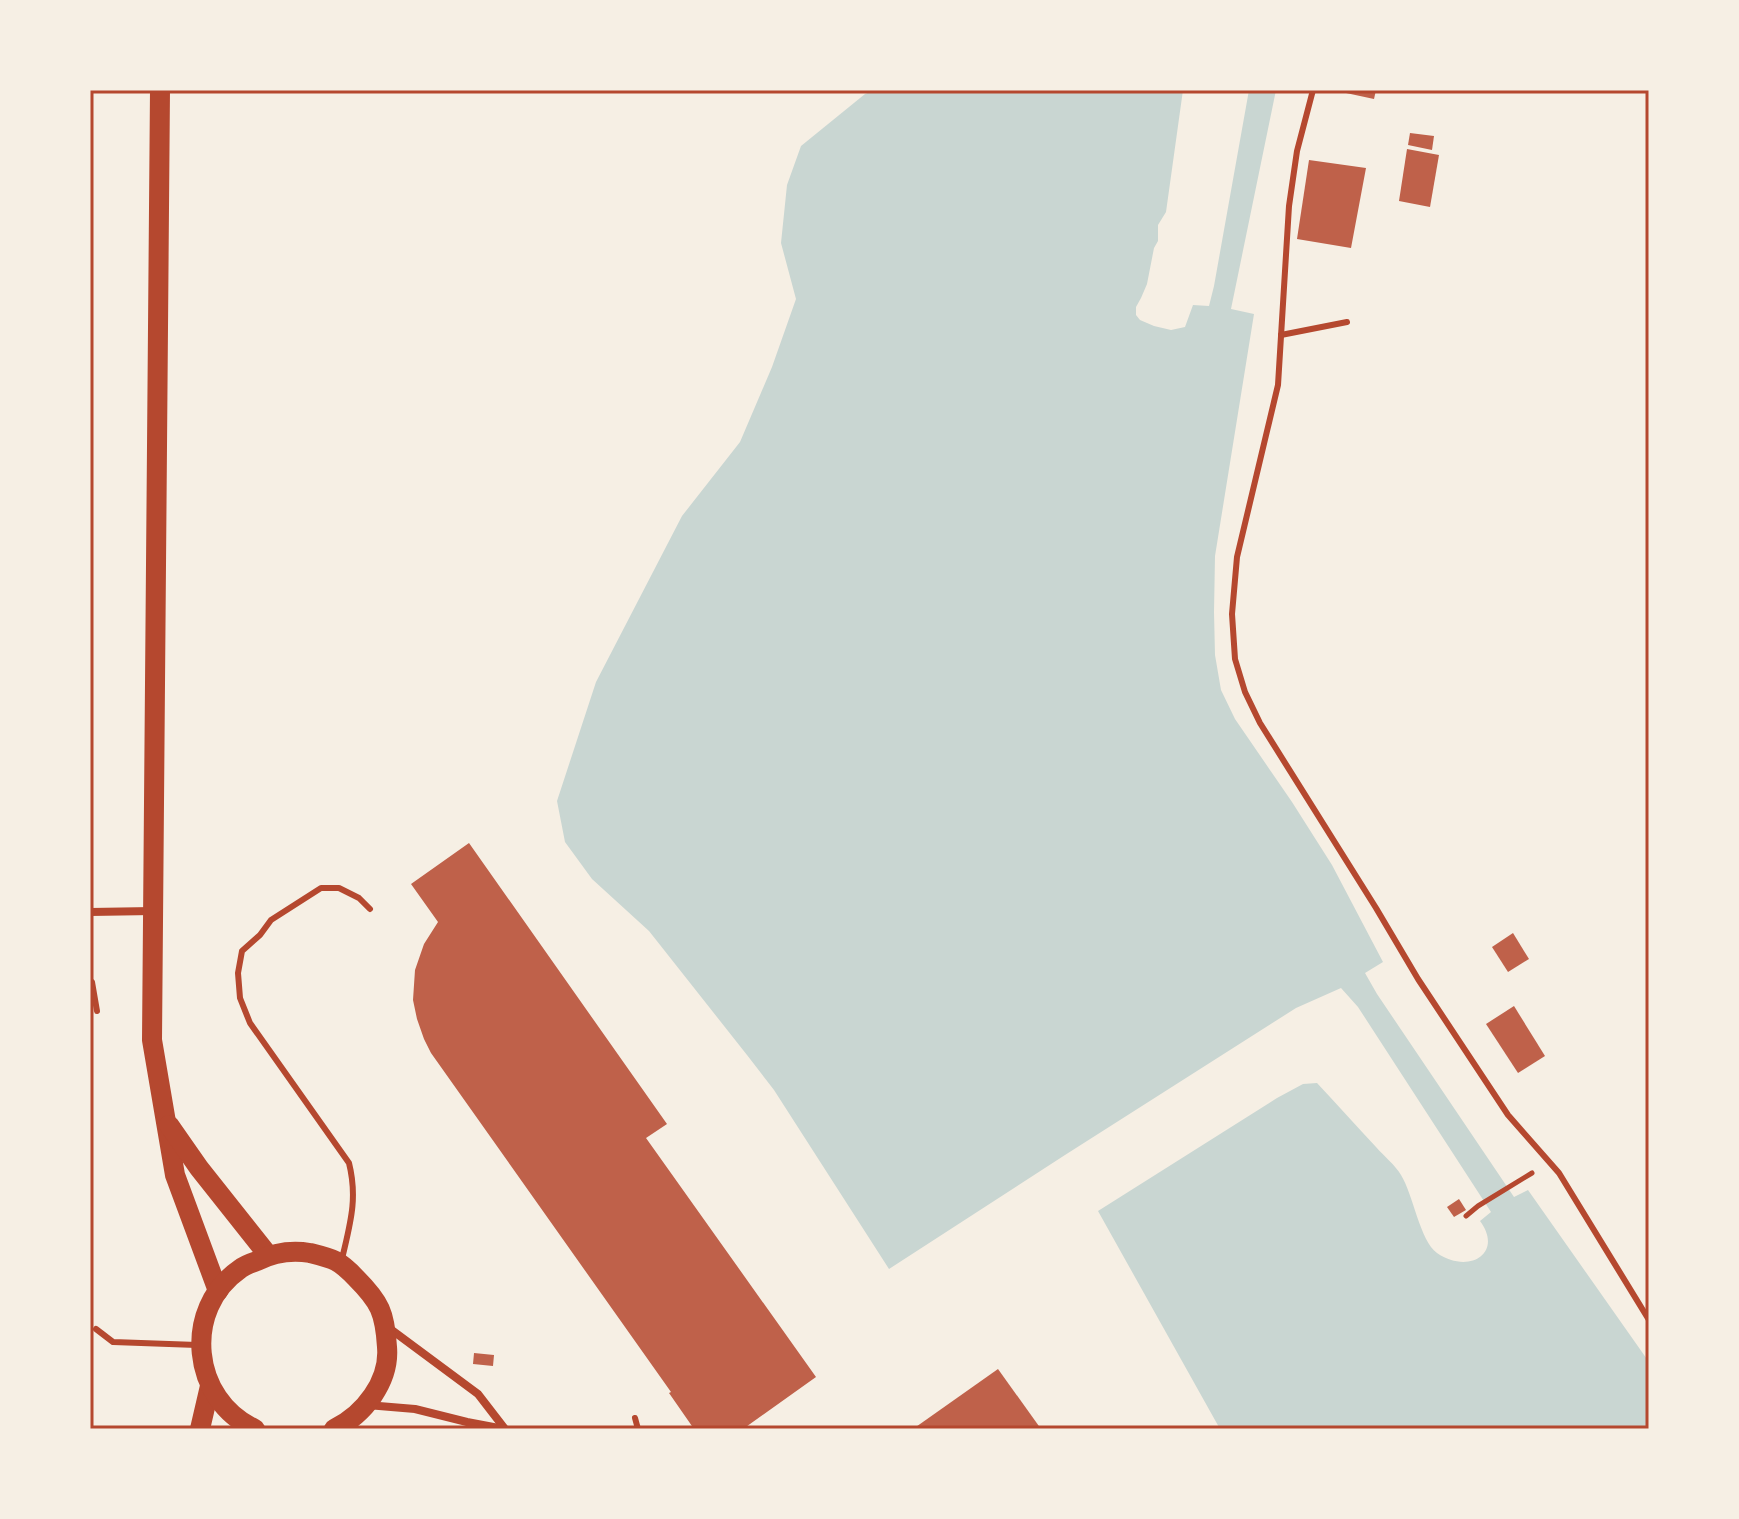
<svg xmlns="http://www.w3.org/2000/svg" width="1739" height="1519" font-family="'Source Sans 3',sans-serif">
	<rect width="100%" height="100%" fill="#f6efe4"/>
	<!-- water -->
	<path fill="#c9d6d2" d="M875,90H1183L1166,212L1158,225V241L1154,248L1147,284L1141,298L1136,307V315L1140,320L1154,326L1171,330L1185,327L1193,305L1209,306L1214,286L1249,90H1276L1231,309L1254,314L1215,556L1214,612L1215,655L1221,690L1235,719L1292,802L1332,865L1383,962L1365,973L1377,994L1514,1197L1528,1190L1649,1362V1429H1220L1098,1211L1277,1098L1303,1084L1317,1083C1337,1104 1356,1126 1376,1147C1384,1156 1395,1165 1401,1175C1413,1194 1420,1241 1437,1253C1469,1275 1504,1253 1480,1221L1491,1212L1358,1007L1341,988L1296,1008L1065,1155L889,1269L774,1090L747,1055L649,931L592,879L565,842L557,801L596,682L682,516L740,442L772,367L796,299L781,243L787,185L801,146L865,94Z"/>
	<!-- building -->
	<g fill="#bf614a">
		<path d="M1346,90H1376L1374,99L1346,93Z"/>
		<path d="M1410,133L1434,136L1432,150L1408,145Z"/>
		<path d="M1407,149L1439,155L1430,207L1399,201Z"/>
		<path d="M1309,160L1366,168L1351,248L1297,239Z"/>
		<path d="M469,843L667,1124L646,1138L816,1377L743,1429H694L669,1393L671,1392L431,1053L424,1039L417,1019L413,1000L415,970L424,944L438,922L411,884Z"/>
		<path d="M1513,933L1529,959L1508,972L1492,947Z"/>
		<path d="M1514,1006L1545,1056L1518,1073L1486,1024Z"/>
		<path d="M1459,1199L1466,1210L1454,1217L1447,1207Z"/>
		<path d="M474,1353L494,1355L493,1366L473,1364Z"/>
		<path d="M998,1369L1041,1429H913Z"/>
	</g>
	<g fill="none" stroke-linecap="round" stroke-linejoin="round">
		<!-- path -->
		<path stroke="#b5482f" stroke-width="5" d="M1466,1216L1478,1206L1532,1173"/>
		<!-- service -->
		<g stroke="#b5482f" stroke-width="6">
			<path d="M1313,90L1297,151L1289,206L1278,385L1237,557L1232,614L1235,659L1245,692L1260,723L1376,908L1418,979L1508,1115L1559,1173L1649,1320"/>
			<path d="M1281,335L1347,322"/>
			<path d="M90,981L92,982L97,1011"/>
			<path d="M342,1259C350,1224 358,1199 349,1163L250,1023L240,998L238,973L242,951L260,935L271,920L321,888H339L359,898L370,909"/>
			<path d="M96,1329L113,1342L197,1345"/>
			<path d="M635,1418L638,1429"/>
		</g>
		<!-- minor -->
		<g stroke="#b5482f" stroke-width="8">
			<path d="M90,912L153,911"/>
			<path d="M389,1328L478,1394L505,1429"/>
			<path d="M367,1405L415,1409L467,1422L504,1429"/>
		</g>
		<!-- primary -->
		<g stroke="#b5482f" stroke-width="20">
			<path d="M160,90L152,1040L175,1175L218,1291"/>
			<path d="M169,1125L199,1168L268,1255"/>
			<path d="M200,1429L210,1386"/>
			<path d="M255,1429C191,1400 182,1309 240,1269C245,1265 251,1263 257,1261C273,1253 292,1250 310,1253C334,1259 339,1260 356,1278C380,1302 385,1313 387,1347C390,1381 364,1415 334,1429"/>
		</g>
	</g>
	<!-- border -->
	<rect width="1739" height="1519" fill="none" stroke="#f6efe4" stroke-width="184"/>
	<rect x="92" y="92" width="1555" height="1335" fill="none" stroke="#b5482f" stroke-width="3"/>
</svg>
